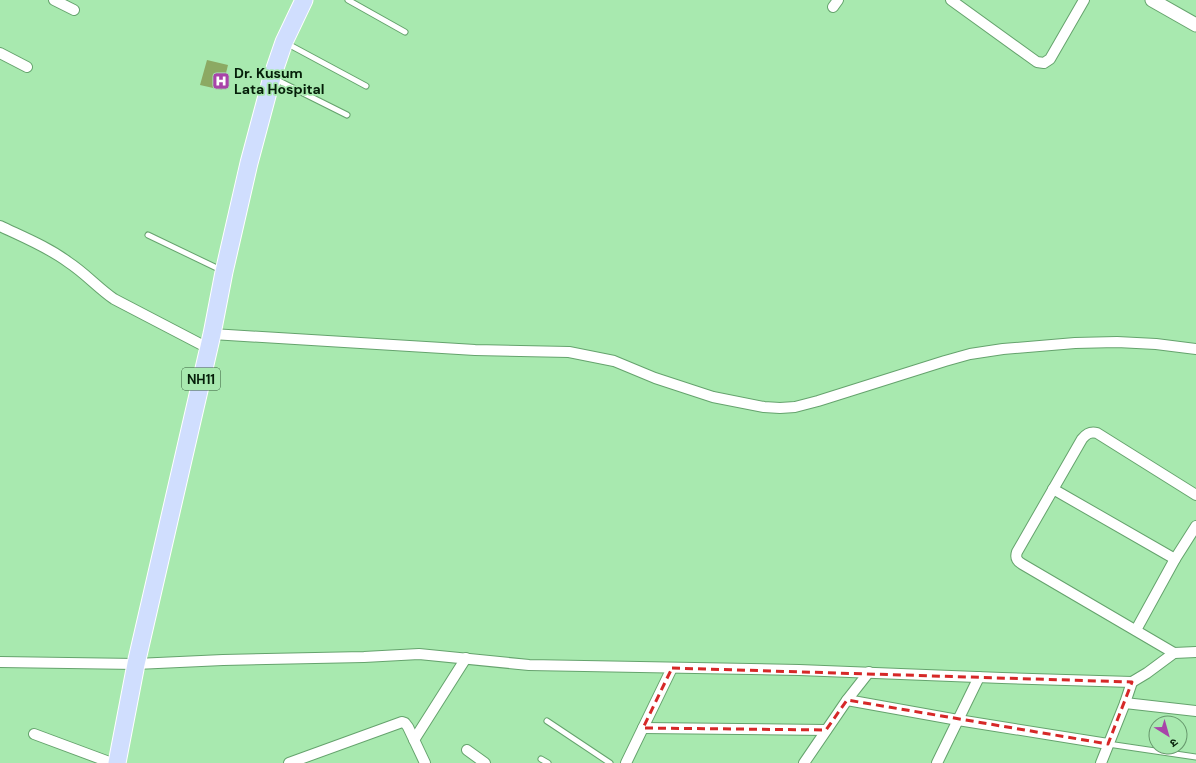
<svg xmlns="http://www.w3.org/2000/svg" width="1196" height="763" font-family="'DM Sans','Noto Sans Devanagari',sans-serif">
	<rect width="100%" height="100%" fill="#a8e9af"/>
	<!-- building -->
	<path fill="#8ca963" d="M207,60L228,65L225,77L228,78L226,87L223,86L222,90L200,85Z"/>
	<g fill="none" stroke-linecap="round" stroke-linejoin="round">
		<defs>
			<g id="service">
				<path d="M348,0L405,32"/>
				<path d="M286,43L366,86"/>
				<path d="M275,79L347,115"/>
				<path d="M148,235L221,270"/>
				<path d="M547,721L610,763"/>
				<path d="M1108,744L1196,757"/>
				<path d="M541,759L548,763"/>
			</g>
			<g id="minor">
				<path d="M54,0L74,10"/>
				<path d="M951,0L1037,62L1044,63L1050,59L1084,0"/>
				<path d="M833,7L838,0"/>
				<path d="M0,53L27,67"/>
				<path d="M0,226C23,237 48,247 68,262C85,273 98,288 114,299L208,348"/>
				<path d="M212,334L475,350L569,352L614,361L655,378L713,397L764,407L780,408L795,407L818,401L945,361L970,354L1003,349L1075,343L1117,342L1156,344L1196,349"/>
				<path d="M1053,489L1175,559"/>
				<path d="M1196,495L1097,433C1090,431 1086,434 1082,439L1017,552C1015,558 1017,561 1022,564L1174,653L1196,652"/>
				<path d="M1136,630L1175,559L1196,526"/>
				<path d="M0,662L136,664L223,660L364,657L419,654L529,665L799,670L1002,678L1132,682L1147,673L1174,653"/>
				<path d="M847,700L958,720L1108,744"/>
				<path d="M1125,703L1196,711"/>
				<path d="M643,728L826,730"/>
				<path d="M34,734L112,763"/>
				<path d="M414,740L466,658"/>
				<path d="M467,750L485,763"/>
				<path d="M289,763L402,722L405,723L408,727L425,763"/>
				<path d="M626,763L672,668"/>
				<path d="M804,763L847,700L869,672"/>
				<path d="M937,763L979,677"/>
				<path d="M1101,763L1125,703L1132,682"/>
			</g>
			<path id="tertiary" d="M1152,0L1196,25"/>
			<path id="trunk" d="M117,763L136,664L212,334L224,272L249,163L272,77L284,42L304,0"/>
		</defs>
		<!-- service casing -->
		<use href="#service" stroke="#65a36d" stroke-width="7"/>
		<!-- minor casing -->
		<use href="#minor" stroke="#65a36d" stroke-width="12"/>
		<!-- tertiary casing -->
		<use href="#tertiary" stroke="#65a36d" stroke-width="15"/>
		<!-- trunk casing -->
		<use href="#trunk" stroke="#fff" stroke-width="19"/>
		<!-- service -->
		<use href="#service" stroke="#fff" stroke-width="5"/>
		<!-- minor -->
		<use href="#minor" stroke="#fff" stroke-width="10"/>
		<!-- tertiary -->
		<use href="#tertiary" stroke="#fff" stroke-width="13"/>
		<!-- trunk -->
		<use href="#trunk" stroke="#d0defe" stroke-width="17"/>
	</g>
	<!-- marked area -->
	<path fill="none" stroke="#d62828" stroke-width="3" stroke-dasharray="8 5" stroke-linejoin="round" d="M672,668L1132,682L1108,744L847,700L826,730L643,728Z"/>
	<!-- icons -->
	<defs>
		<symbol id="hospital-square" viewBox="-11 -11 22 22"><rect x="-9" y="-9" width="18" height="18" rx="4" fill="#a844a9" stroke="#a8e9af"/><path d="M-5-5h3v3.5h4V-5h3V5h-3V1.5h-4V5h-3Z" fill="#fff"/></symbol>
	</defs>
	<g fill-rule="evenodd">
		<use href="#hospital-square" x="211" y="71" width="20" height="20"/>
	</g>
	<g text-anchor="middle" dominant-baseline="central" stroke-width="3.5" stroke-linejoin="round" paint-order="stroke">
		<!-- shield labels -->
		<rect fill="#a8e9af" stroke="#365b3b" stroke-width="1" x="182" y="368" width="38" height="22" rx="3"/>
		<g font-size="13" font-weight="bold" fill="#051e09">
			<text x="201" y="379">NH11</text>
		</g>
		<!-- poi labels -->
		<g font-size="14" font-weight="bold" fill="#051e09" stroke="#a8e9af" text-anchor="start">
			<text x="234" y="73">Dr. Kusum<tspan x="234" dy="16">Lata Hospital</tspan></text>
		</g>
	</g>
	<!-- north arrow -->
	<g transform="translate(1168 735) rotate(143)"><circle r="19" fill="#a8e9af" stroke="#67986d"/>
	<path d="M0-3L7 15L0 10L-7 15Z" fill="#a844a9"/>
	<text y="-6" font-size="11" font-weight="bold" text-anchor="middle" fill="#051e09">उ</text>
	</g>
</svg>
